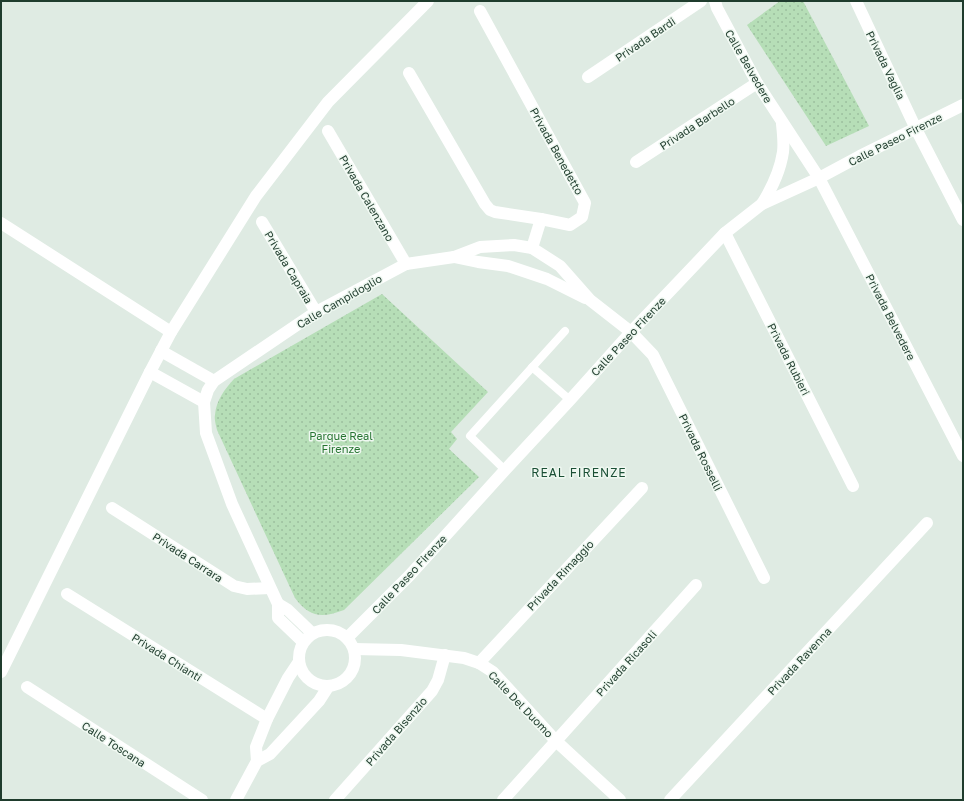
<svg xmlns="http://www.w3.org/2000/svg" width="964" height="801" font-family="'Golos Text',sans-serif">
	<defs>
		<pattern id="park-dots" width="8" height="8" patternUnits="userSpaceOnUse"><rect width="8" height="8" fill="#b6deb7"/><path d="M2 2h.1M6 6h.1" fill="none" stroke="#9cbf9e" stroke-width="1.8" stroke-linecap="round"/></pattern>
	</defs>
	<rect width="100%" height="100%" fill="#dfebe3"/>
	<!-- park -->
	<g fill="url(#park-dots)">
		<path d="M780,1H803L869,126L826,146L747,25Z"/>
		<path d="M382,294L488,392L451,432L457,439L449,449L479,477L344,610C322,618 310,618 295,598L217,430C216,425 214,419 215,415C216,400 225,389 234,379Z"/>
	</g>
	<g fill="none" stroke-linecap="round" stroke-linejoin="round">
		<!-- service -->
		<g stroke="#fff" stroke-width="8">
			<path d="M532,367L570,400"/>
			<path d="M505,470L470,436L565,331"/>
		</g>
		<!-- minor -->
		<g stroke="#fff" stroke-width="12">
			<path d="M715,1L717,8L757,83L819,178L963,456"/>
			<path d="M856,1L916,129L963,220"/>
			<path d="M409,73L485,204L490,210L495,212L541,219L570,225L582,217L585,203L480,11"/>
			<path d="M588,77L701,1"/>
			<path d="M328,131L406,264"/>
			<path d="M636,162L757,83"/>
			<path d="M762,204C772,188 780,172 783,152C784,144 783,133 782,124"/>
			<path d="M262,222L316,312"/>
			<path d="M1,223L171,332"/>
			<path d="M725,233L853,486"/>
			<path d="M532,248L541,219"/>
			<path d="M454,257L478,262L508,266L547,279L585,298"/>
			<path d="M161,351L214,381"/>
			<path d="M150,372L204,402"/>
			<path d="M112,508L234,586L247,589L270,588"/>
			<path d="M67,594L267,719"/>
			<path d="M278,604L288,610L312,633"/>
			<circle cx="327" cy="658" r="28"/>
			<path d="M347,638L409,576L505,470L570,400L631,332L725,233L762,204L819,178L860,156L963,105"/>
			<path d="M303,642L278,618V604L232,504L206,433L204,402L208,390L214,381L316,312L406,264L454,257L480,247L514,245L532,248L560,266L590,300L631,332L653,355L764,578"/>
			<path d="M354,649L401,650L464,658L479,663L493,672L556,741L620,800"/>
			<path d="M479,663L642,488"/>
			<path d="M27,687L202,800"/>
			<path d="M257,761L256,747L267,719L288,678L298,663"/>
			<path d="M236,800L257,761L270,754L319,701L328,687"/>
			<path d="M335,800L432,691L438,680L445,655"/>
			<path d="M503,800L696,585"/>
			<path d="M670,800L927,523"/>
		</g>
		<!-- tertiary -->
		<path stroke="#fff" stroke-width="12" d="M1,672L150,372L171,332L256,196L328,102L428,1"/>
	</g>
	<g text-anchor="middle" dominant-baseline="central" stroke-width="3" stroke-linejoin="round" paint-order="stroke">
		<!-- street labels -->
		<g font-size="11" fill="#1f3c2d" stroke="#eff8f1">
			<text transform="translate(645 39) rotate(-34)">Privada Bardi</text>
			<text transform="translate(886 65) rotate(64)">Privada Vaglia</text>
			<text transform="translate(749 66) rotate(60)">Calle Belvedere</text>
			<text transform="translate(697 123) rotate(-33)">Privada Barbello</text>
			<text transform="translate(895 139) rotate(-27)">Calle Paseo Firenze</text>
			<text transform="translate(557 151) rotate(61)">Privada Benedetto</text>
			<text transform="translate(367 198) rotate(60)">Privada Calenzano</text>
			<text transform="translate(289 267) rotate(59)">Privada Capraia</text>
			<text transform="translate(339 301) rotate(-30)">Calle Campidoglio</text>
			<text transform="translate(891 317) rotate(63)">Privada Belvedere</text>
			<text transform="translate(628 336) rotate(-47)">Calle Paseo Firenze</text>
			<text transform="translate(789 359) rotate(63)">Privada Rubieri</text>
			<text transform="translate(701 452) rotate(64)">Privada Rosselli</text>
			<text transform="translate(188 557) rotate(33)">Privada Carrara</text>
			<text transform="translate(409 574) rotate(-47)">Calle Paseo Firenze</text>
			<text transform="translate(560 575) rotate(-47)">Privada Rimaggio</text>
			<text transform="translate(167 657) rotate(32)">Privada Chianti</text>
			<text transform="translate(799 661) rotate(-47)">Privada Ravenna</text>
			<text transform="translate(626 663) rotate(-48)">Privada Ricasoli</text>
			<text transform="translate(521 704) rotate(46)">Calle Del Duomo</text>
			<text transform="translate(396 731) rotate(-49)">Privada Bisenzio</text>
			<text transform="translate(114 744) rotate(33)">Calle Toscana</text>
		</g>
		<!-- park labels -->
		<g font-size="11" fill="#277532" stroke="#eff8f1">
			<text x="341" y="435">Parque Real<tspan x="341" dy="13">Firenze</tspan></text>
		</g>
		<!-- neighbourhood labels -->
		<g font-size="12" letter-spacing="1" fill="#1a4f35" stroke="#eff8f1">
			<text x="579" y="472">REAL FIRENZE</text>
		</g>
	</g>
	<!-- border -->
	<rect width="964" height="801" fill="none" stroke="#1f3c2d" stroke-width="4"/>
</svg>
